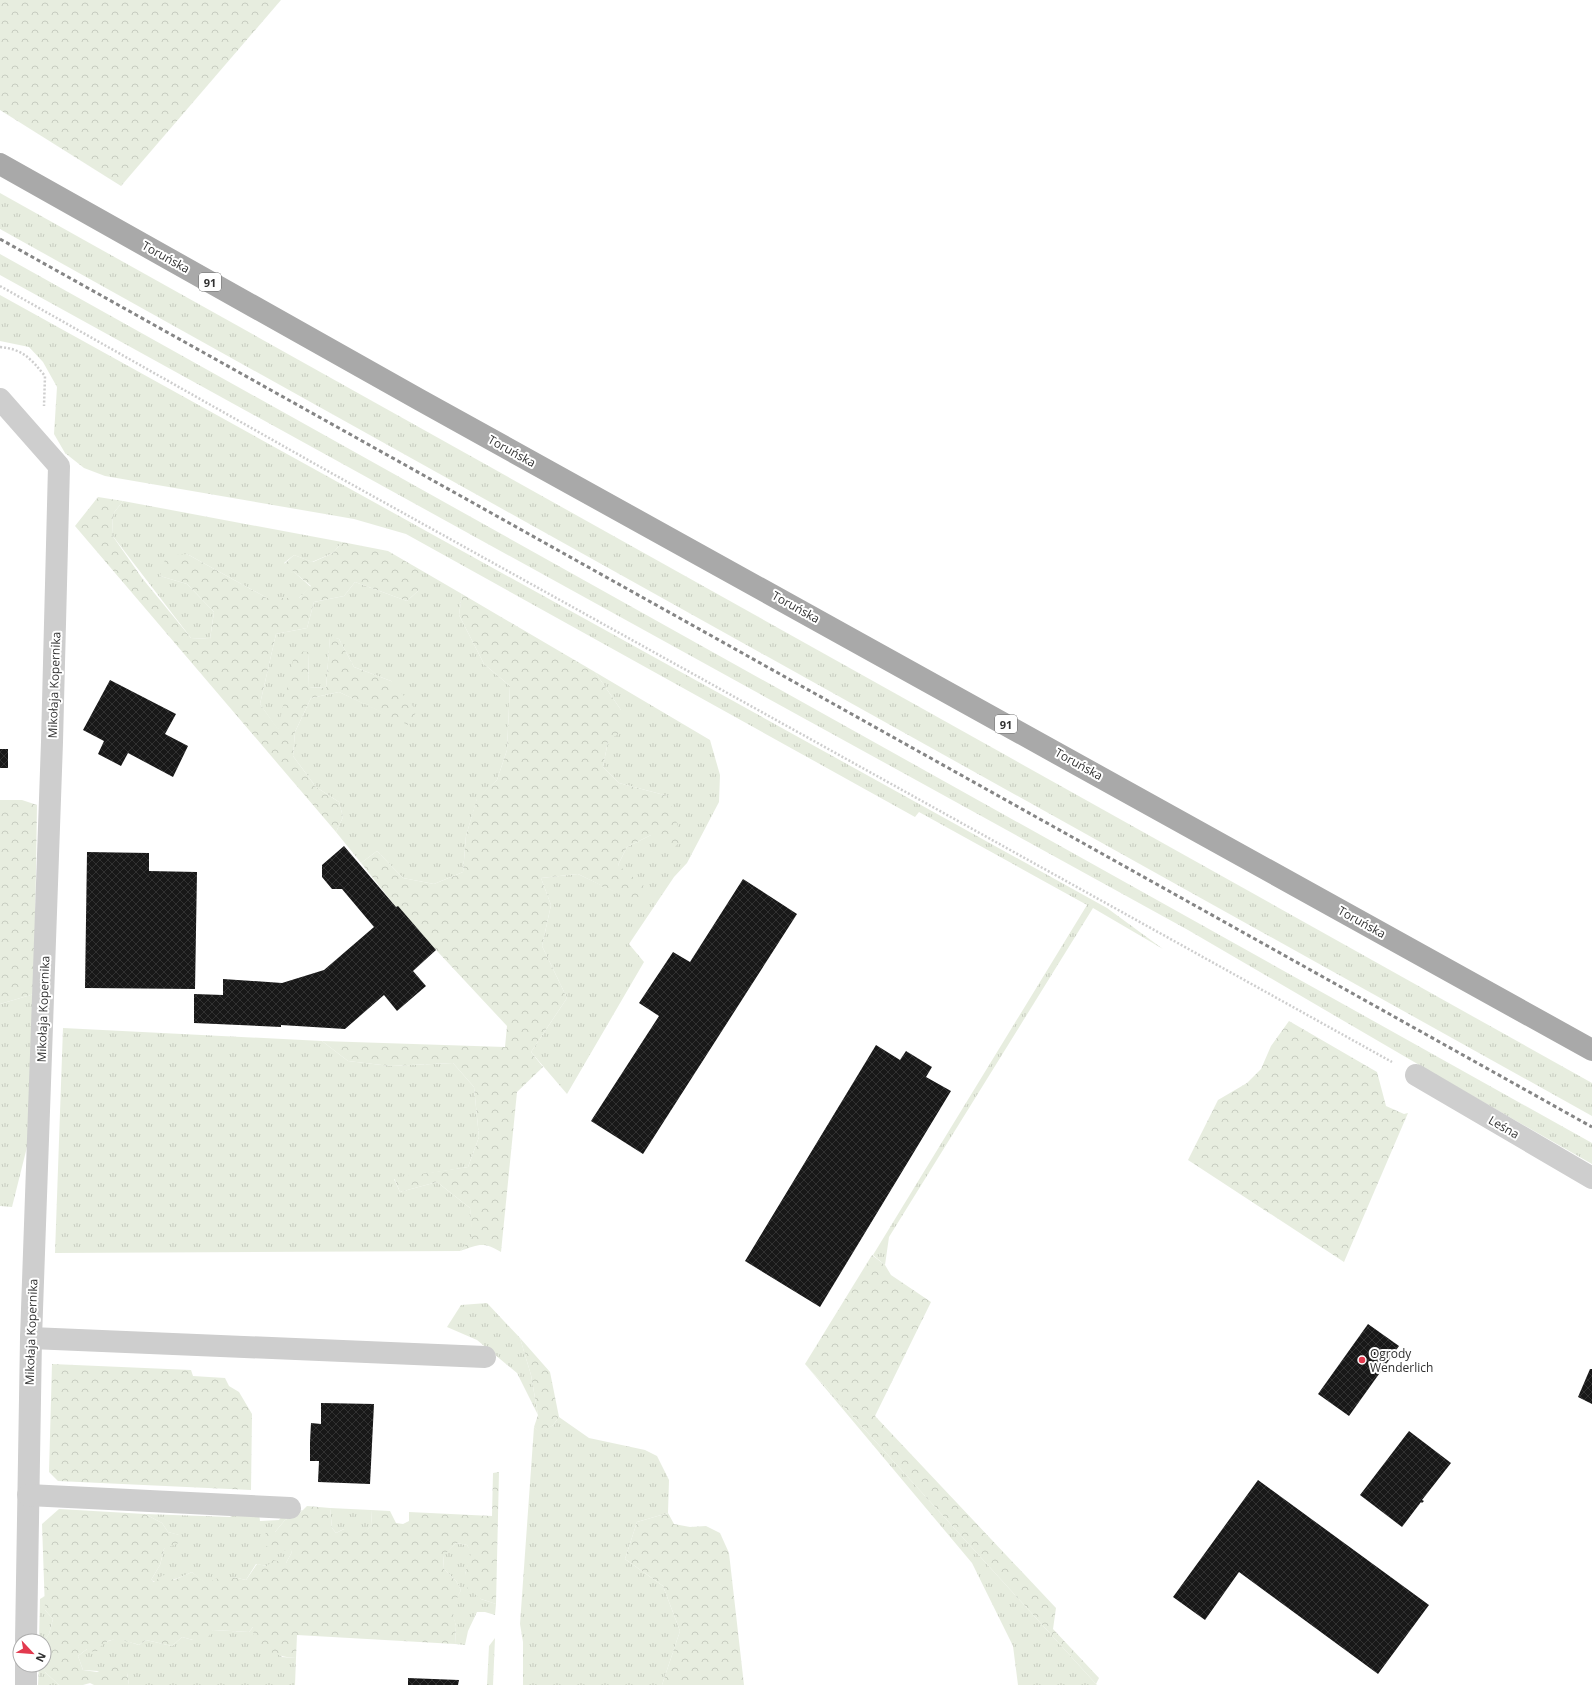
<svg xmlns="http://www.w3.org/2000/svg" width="1592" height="1685" font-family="'Open Sans',sans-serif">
	<defs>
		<pattern id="grass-tufts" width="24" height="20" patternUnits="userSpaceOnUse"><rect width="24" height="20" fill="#e7eddf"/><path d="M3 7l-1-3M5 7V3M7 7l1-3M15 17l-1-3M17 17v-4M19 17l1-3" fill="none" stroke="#c7ccc0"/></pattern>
		<pattern id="forest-crowns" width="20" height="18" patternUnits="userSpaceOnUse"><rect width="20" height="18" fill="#e7eddf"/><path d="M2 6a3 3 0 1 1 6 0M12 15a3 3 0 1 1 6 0" fill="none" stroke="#c7ccc0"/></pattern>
		<pattern id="building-cross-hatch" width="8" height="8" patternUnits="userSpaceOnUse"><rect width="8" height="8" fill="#181818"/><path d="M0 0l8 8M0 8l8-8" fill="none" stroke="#313131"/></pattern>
	</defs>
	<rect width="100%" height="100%" fill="#fff"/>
	<!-- grass -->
	<g fill="url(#grass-tufts)">
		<path d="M0,193L1592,1083V1116L0,229Z"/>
		<path d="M0,254L1592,1143V1164L1469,1094L1188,930L0,275Z"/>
		<path d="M0,295L1107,908L1163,949L1093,908L889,1237L885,1265L873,1255L1087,905L919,812L915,817L406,534L354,519L105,476L84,468L65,453L54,434L57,387L43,362L29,347L0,341Z"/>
		<path d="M123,501L342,542L333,553L312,562L294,555L284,563L311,587L299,598H267L187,554L160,576L187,584L214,612L210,639L191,638L112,535L113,514Z"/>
		<path d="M419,569L462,594L459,615L484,664L510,686L507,750L497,780L477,799L466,836L463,872L434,884L403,878L377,851L361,863L336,832L343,817L339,802L316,787L293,756L295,732L311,698L339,692L408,724L391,681L354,667L339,639L330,637L326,688L308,687L309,653L278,730L260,704L276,634L307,628L314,602L344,596L355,582L407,601L419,590Z"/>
		<path d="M595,672L710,740L720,775L719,802L687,863L674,877L629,944L644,962L567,1094L531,1052L567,998L542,946L551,905L541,878L578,874L639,903L618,865L627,847L651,835L668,796L619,783L603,767L608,741L621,710Z"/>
		<path d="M34,994L29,1139L12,1207L0,1206V1004Z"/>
		<path d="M63,1028L322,1041L348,1061L390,1066L453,1063L474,1087L479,1137L468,1167L394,1179L400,1192L437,1182L470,1208L473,1237L460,1251L55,1253Z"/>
		<path d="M487,1303L520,1338L531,1375L538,1415L517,1373L477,1340L447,1327L461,1305Z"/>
		<path d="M805,1364L1096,1684L1097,1685H1018L1013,1646L972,1563Z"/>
		<path d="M559,1417L589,1438L645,1450L657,1456L669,1480L668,1513L637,1522L625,1559L663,1586L680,1631L662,1685H523V1642L520,1624L534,1427L541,1433L553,1425Z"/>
		<path d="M330,1508L371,1510L372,1526L359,1536L344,1529L336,1533L332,1528Z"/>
		<path d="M303,1510L299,1514L285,1520L275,1532L290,1548L292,1552L286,1563L267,1566L256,1564L246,1580L233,1577L208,1586L192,1572C181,1577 161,1587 151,1580L160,1565L164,1549L179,1535L168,1532L162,1523L145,1514L230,1517L238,1513H259L260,1521L279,1520L283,1515Z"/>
		<path d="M456,1543L467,1545L472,1553L465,1574L481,1599L496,1604L495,1615L485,1612H477L468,1631L465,1645L455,1644L456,1626L451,1609L461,1590L456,1581L444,1569L443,1555Z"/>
		<path d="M45,1596V1610L53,1619L49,1634L44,1641H39L40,1599Z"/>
		<path d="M254,1626L282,1657L296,1658L295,1685H129L127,1673L83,1670L78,1656L87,1649L117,1638L139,1645L146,1640L172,1646L182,1637L193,1640L213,1630L249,1632Z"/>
		<path d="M495,1638L493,1685H487L489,1646Z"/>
		<path d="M44,1644L45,1672L59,1685H38L39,1665H44Z"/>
	</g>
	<!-- forest -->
	<g fill="url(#forest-crowns)">
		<path d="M0,0H281L121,186L0,110Z"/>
		<path d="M98,497L123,501L113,514L112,535L142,578L191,638L210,639L214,612L187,584L160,576L166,556L187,554L267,598H299L311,586L284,564L294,555L313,562L333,553L342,542L388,551L419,569V590L407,601L355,582L344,596L314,602L307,628L276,634L260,704L278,729L295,651L309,652L308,687L326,688L330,636L339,639L354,667L391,681L417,711L408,725L339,692L311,698L295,732L293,756L316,787L339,802L343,817L336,832L75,526Z"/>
		<path d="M462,594L595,672L621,710V732L608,741L603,767L619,783L668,796L682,839L673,849L651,835L627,847L618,865L650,891L639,904L578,874L541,878L551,905L542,946L567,998L531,1052L543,1067L517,1092L501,1252C482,1241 479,1245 460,1251L472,1237L470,1208L437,1182L400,1192L394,1178L468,1167L479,1137L474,1087L453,1063L390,1066L348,1061L322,1041L505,1047L507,1026L396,907L361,863L377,851L403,878L434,884L463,872L466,836L477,798L497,780L507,750L510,686L484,664L459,615Z"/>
		<path d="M0,800H22L37,805L34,994L0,1004Z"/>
		<path d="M1289,1021L1377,1072L1386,1106L1404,1114L1408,1113L1344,1262L1188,1160L1218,1100L1247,1083L1261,1069L1271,1046Z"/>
		<path d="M872,1255L885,1265L891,1275L931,1302L875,1416L1056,1608L1053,1629L1099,1678L1096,1684L805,1364Z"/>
		<path d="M520,1338L550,1372L559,1417L553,1425L541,1434L534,1427L538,1415L531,1375Z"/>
		<path d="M52,1364L191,1370L193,1376L225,1378L229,1386L239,1392L252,1414L251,1490L58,1481L49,1472Z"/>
		<path d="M499,1472L496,1604L481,1599L467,1588L465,1574L471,1553L467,1545L456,1543L443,1556L444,1569L456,1581L461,1590L452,1609L456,1626L455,1644L297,1635L296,1658C278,1657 268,1652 254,1641L253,1627L249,1632L213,1630L206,1640H193L182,1637L172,1646L146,1640L139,1645C119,1639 108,1634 96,1653L87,1649L78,1656L83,1670L97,1672L115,1664L127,1673L129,1685H94L90,1683L83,1685H59L45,1672L44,1641L49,1634L53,1619L45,1610L42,1524L59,1509L145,1514L162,1523L168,1532L180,1535L181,1542L164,1549L160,1565L151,1580L154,1582L163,1575L174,1580L192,1572L208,1585L214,1579L233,1577L246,1580L257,1564L267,1566L273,1560L286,1563L292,1552L290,1549L279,1552L262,1544L266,1532H275L285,1520L299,1514L307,1506L330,1508L332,1528L336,1533L344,1529H354L359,1535L372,1526L371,1510L390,1511L396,1523L403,1524L409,1521V1512L492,1516L493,1473Z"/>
		<path d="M668,1513L674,1524L690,1527L706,1526L720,1533L729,1553L744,1685H662L680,1631L663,1586L625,1559L637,1522Z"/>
	</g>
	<!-- building -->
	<g fill="url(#building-cross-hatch)">
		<path d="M110,680L176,714L165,734L188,746L173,777L128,753L121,766L98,754L104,741L83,730Z"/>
		<rect x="0" y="749" width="8" height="19"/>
		<path d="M344,846L396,907L398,906L436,950L413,971L426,986L397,1011L384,995L345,1029L281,1025V1027L194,1023V994L223,995V979L282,983L324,970L374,927L342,889H332L322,877V865Z"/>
		<path d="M87,852L149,853V871L197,872L195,989L85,988Z"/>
		<path d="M743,879L797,914L643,1154L591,1121L659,1016L639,1003L673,952L690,962Z"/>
		<path d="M876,1045L900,1060L906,1051L932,1067L926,1077L951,1091L820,1307L745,1261Z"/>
		<path d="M1368,1324L1399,1346L1349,1416L1318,1394Z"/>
		<path d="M1590,1369H1592V1404L1578,1397Z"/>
		<path d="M321,1403L374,1404L370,1484L318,1482L319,1461H310V1442L311,1423L321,1424Z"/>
		<path d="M1409,1431L1451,1463L1422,1500L1424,1501L1422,1503L1421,1502L1402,1527L1360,1495Z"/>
		<path d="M1258,1480L1429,1605L1378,1674L1239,1572L1205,1620L1173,1597Z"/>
		<path d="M408,1678L459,1680L458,1685H408Z"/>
	</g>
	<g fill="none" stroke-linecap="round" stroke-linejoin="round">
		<!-- path -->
		<g stroke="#cecece" stroke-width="2.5" stroke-dasharray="2 2" stroke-linecap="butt">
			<path d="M0,286L324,469L1392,1062"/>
			<path d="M0,347C23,349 31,359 45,376L44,406"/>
		</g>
		<!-- street -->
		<g stroke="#cecece" stroke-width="22">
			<path d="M0,399L59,466L52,742L31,1338L26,1641"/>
			<path d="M1416,1075L1592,1178"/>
			<path d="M31,1338L485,1357"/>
			<path d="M28,1495L290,1508"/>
			<path d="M26,1685V1665"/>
		</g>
		<!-- primary -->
		<path stroke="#a9a9a9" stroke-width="22" d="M0,164L420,400L1592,1050"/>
		<!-- rail -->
		<path stroke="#868686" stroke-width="3" stroke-dasharray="4 3" stroke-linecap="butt" d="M0,239L1592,1127"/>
	</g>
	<!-- markers -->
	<circle fill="#e2394e" stroke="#fff" stroke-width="1.5" cx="1362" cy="1360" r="4"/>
	<g text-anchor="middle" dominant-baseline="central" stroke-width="4" stroke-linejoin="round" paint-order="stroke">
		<!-- shield labels -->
		<g fill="#fff" stroke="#6f6f6f" stroke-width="1">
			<rect x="199" y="273" width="22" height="18" rx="3"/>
			<rect x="995" y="715" width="22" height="18" rx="3"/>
		</g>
		<g font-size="11" font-weight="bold" fill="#313131">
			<text x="210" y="282">91</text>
			<text x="1006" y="724">91</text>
		</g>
		<!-- street labels -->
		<g font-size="12" fill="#313131" stroke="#fff">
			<text transform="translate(166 257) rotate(29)">Toruńska</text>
			<text transform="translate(512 451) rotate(29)">Toruńska</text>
			<text transform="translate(796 607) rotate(29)">Toruńska</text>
			<text transform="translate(54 685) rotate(-88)">Mikołaja Kopernika</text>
			<text transform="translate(1079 764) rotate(29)">Toruńska</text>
			<text transform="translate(1362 922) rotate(29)">Toruńska</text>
			<text transform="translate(43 1009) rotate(-88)">Mikołaja Kopernika</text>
			<text transform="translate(1504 1127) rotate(30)">Leśna</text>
			<text transform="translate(31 1332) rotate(-88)">Mikołaja Kopernika</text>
		</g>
		<!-- poi labels -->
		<g font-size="12" fill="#313131" stroke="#fff" text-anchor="start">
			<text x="1370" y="1353">Ogrody<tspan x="1370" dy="14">Wenderlich</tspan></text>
		</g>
	</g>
	<!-- north arrow -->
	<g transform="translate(32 1653) rotate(116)"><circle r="19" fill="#ffffff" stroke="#adadad"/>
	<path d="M0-3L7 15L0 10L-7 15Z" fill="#e2394e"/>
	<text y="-6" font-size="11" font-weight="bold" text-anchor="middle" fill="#313131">N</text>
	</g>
</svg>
